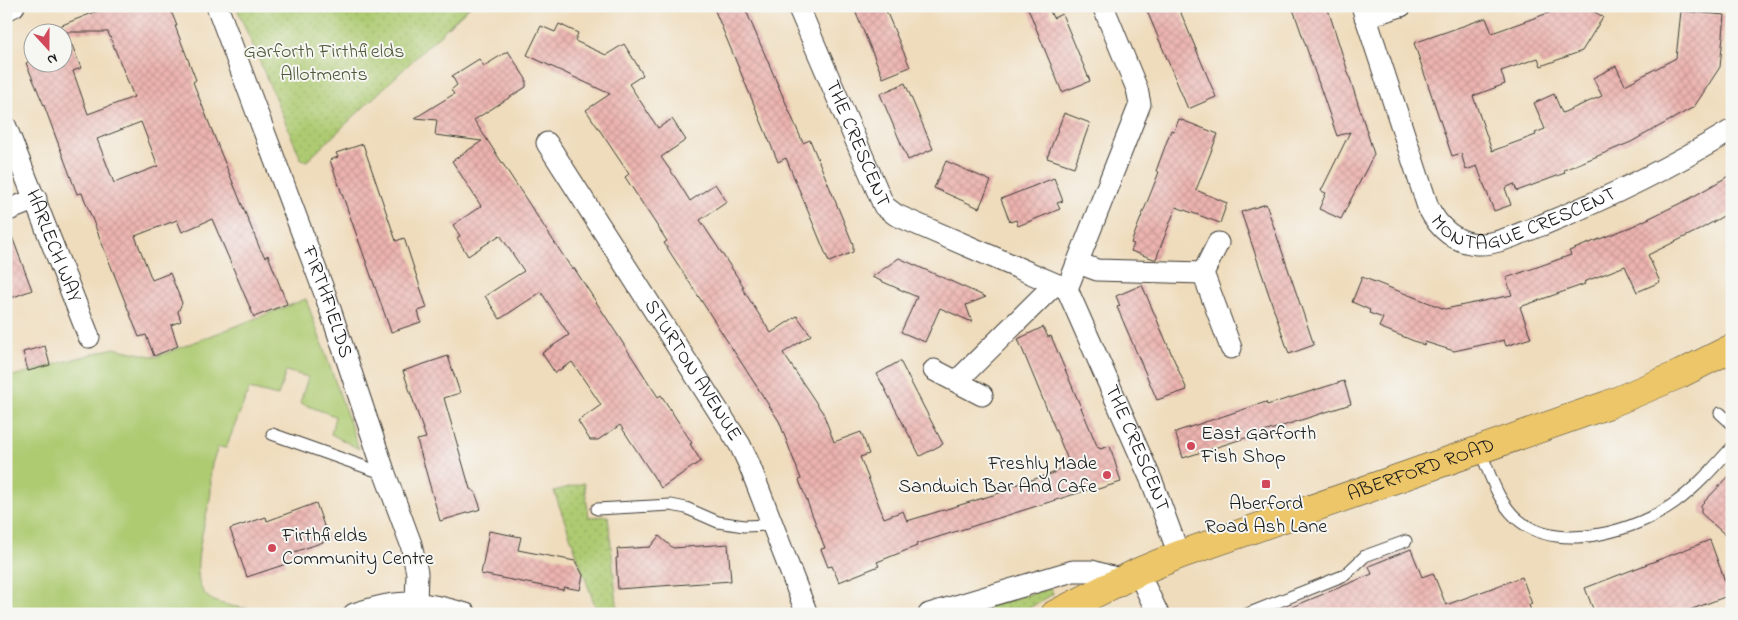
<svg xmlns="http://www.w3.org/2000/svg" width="1738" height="620" font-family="'Indie Flower',sans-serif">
	<defs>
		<pattern id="grass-dots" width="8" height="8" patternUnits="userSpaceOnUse" patternTransform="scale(1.25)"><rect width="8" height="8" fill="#aecb72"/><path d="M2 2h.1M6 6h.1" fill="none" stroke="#95ae62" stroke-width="1.8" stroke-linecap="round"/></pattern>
		<pattern id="building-cross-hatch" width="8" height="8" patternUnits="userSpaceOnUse" patternTransform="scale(1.25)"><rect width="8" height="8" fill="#ecb3af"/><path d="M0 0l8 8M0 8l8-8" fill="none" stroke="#ca9996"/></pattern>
	</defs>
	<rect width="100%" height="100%" fill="#f6f6f2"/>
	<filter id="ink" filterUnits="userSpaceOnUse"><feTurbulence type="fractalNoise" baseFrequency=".02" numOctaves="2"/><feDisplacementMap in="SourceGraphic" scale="10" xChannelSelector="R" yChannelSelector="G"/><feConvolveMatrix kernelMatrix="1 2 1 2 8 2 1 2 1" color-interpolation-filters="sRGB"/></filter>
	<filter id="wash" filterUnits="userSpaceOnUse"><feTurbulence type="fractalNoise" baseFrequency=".0096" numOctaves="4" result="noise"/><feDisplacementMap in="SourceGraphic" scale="20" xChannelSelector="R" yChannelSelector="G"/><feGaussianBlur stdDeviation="1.12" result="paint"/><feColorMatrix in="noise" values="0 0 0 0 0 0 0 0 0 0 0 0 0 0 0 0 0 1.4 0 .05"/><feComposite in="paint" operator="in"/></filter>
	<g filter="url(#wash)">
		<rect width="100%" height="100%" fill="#efdcbc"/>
		<!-- grass -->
		<g fill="url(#grass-dots)" stroke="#657447">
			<path d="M236,6H470L307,161L301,159Z"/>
			<path d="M584,483L589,517L608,516L618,614H598L554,491Z"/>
			<path d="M1051,588L1053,594L1019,614H969L971,611Z"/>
		</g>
		<!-- park -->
		<path fill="#aecb72" stroke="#657447" d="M306,299L359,449L331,434L335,416L300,403L308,377L286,371L278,396L249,389L226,448L218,447C216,454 212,461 211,469C210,476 211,484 211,492C208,517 184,581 209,598C226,610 276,611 296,610L286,614H6V378L114,348L156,357Z"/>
		<g id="blocks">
			<!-- building -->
			<g fill="url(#building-cross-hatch)" fill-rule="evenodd">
				<path d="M110,6H169L177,26H175L196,80L193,82L220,151L260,249L265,257L268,255L287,304L254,317L212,219L182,232L177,220L135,236L152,280L170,273L182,303L178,312L181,321L171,325L178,346L154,356L146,335L139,337L82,193L77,194L45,108L26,63L32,60V62H62V49L72,45L81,68L73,71L88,114L134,97L108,32H48L47,31ZM141,122L158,166L114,183L97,139Z"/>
				<path d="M713,6H744L803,143L810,140L853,244V252L829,262L786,158L778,162Z"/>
				<path d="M853,6H884L910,67L883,78Z"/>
				<path d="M1027,6H1048L1053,18L1062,14L1090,81L1062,92Z"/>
				<path d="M1145,6H1178L1216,97L1188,109Z"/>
				<path d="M1292,6H1327L1374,154L1341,219L1319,209L1326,193L1321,191L1350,132L1337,136Z"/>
				<path d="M1568,6H1585L1603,17L1582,51L1541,66L1538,58L1501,71L1505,84L1473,96L1492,151L1536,135L1535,133L1545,129L1534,103L1554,94L1562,113L1602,96L1593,78L1616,66L1625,85L1676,58L1681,11L1725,15L1720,67L1694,107L1631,142L1564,170L1565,173L1517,191L1514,184L1505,188L1511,205L1494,211L1477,166L1466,170L1461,153L1452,156L1414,43L1486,18L1492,33Z"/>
				<path d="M559,24L578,33L575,41L606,55L624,44L636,63L643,75L629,84L658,128L672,119L686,140L661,157L675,177L690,201L715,184L727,202L700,220L744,287L742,288L771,333L797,316L811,335L783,353L823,413L834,442L861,432L869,454L860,457L884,518L903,511L907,521L1003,492L1002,489L1054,473V471L1070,465L1018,339L1043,327L1048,337L1051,336L1098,448H1100V449L1110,446L1121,482L1095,490L1094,488L916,544L917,546L877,562L879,566L839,582L832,566L828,567L821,549L825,548L799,480L801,479L779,421L664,243L667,241L625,177L629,174L586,110L610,94L527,55L541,26L555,32Z"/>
				<path d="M508,51L526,79V87L474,120L572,269L574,268L658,397L661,395L692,443L690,444L701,461L661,488L620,425L598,440H590L578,421L601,405L572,362L555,373L542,353L569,335L541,292L500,319L485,296L524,271L500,235L468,256L457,238L460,236L453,225L481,206L452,161L482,141L435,135L437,120L415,118L454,94L451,90L457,85L452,76L479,59L484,66Z"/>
				<path d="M905,83L933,149L908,160L880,94Z"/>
				<path d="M1064,113L1090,123L1074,167L1047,158Z"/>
				<path d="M1179,119L1218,134L1196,190L1227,203L1220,223L1176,207L1156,259H1154L1131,251L1134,244L1131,243L1159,172L1156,171L1171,130L1174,131Z"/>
				<path d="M363,144L396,241L404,238L427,308L418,311L421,322L391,332L330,160L338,157L336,153Z"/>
				<path d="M946,161L991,181L979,208L934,188Z"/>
				<path d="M1732,174V211L1699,230L1648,255L1660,282L1637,292L1625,266L1584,282L1585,284L1520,307L1531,338L1506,346L1504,340L1454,351L1425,342L1424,345L1379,327L1383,318L1369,313L1370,310L1352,302L1362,277L1445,309L1512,295L1506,278L1571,255L1569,251L1633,226L1689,199Z"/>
				<path d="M1054,178L1063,201L1057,203L1060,209L1018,226L1016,220L1010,222L1001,199Z"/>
				<path d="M1266,204L1314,345L1289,354L1241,212Z"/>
				<path d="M6,226H8L32,290L6,300Z"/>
				<path d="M899,258L986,297L966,305L972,322L940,308L925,342L901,332L917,297L872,277Z"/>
				<path d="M1142,285L1187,390L1157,400L1117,307L1120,306L1116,296Z"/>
				<path d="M45,346L50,365L28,371L23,352Z"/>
				<path d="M448,356L460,393L444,398L470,489L475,492L481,509L440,521L417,440L426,438L403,371Z"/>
				<path d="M900,361L943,444L920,456L877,374Z"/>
				<path d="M1344,381L1351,404L1183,458L1175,432L1266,402L1267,405Z"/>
				<path d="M1732,473V541L1701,513V505Z"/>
				<path d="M316,503L329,540L283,556L286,564L247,577L230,529L266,517L267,521Z"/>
				<path d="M489,531L521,537L518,550L575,561L583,575L580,590L564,587L563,590L481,574Z"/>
				<path d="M659,536L673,548L728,544L731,581L618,589L616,558H618L617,549L650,547Z"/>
				<path d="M1710,540L1730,595L1679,614H1595L1585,588Z"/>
				<path d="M1411,549L1422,577L1433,573L1446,605L1522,577L1532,604L1529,605L1532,614H1275L1372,574L1369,566Z"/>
			</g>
		</g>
	</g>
	<g filter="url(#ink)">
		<use href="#blocks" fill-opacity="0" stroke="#3c3934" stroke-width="1"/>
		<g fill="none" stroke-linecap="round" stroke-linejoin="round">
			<defs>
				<g id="service">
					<path d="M1720,413L1732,424"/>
					<path d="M272,434L385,474"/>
					<path d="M1480,450C1490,474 1498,505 1521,522C1562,553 1637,530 1675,503C1697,487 1714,467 1732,447"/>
					<path d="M597,509L671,505L686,508L718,522L744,526L773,525"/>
					<path d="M1247,614L1345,575L1365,556L1406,541"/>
				</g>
				<g id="minor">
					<path id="s1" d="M217,6L325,294L385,474L411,544L417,573L416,603"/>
					<path id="s2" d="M798,6L884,206L896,215L1067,289L1140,104L1137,89L1103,6"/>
					<path id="s3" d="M1362,6L1428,207C1438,227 1453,242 1477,244C1498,245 1522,232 1542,225C1608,198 1671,167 1732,130"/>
					<path d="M6,10L14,6"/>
					<path d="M1365,17L1401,6"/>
					<path id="s4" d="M6,127L89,337"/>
					<path id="s5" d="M547,143L740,445L749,464L807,614"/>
					<path d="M6,211L36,199"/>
					<path d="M1218,243L1203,273L1231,348"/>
					<path d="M1078,263L1097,270L1203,273"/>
					<path id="s6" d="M1067,289L1153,484L1179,555"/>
					<path d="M934,370L982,395"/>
					<path d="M957,381L1055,284"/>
					<path d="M1138,572L1158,614"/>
					<path d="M354,614C399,599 421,600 466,614"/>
					<path d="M929,614L1073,571H1092L1122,580"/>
				</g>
				<g id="primary">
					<path id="s7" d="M1055,614L1138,572L1179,555L1607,405L1680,374L1732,348"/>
				</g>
			</defs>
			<!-- service casing -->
			<use href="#service" stroke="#3c3934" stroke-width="13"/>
			<!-- minor casing -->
			<use href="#minor" stroke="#3c3934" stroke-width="23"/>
			<!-- primary casing -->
			<use href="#primary" stroke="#3c3934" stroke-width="29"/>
			<!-- service -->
			<use href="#service" stroke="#fff" stroke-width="11"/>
			<!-- minor -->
			<use href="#minor" stroke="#fff" stroke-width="21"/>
			<!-- primary -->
			<use href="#primary" stroke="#ecc669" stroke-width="28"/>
		</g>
	</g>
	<!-- markers -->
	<g fill="#d1495b" stroke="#f6f6f2" stroke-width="2">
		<circle cx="1191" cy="446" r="5"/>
		<circle cx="1107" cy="475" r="5"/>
		<rect x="1261" y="479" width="10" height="10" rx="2.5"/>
		<circle cx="272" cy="548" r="5"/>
	</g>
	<g text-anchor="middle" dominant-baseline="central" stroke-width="4" stroke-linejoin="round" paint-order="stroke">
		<!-- park labels -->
		<g font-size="20" fill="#4f593a" stroke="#f6f6f2">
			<text x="324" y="52">Garforth Firthfields<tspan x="324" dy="23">Allotments</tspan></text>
		</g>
		<!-- street labels -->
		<g font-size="20" fill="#1c1c1c" stroke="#f6f6f2">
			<text stroke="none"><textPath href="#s2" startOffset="150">THE CRESCENT</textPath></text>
			<text stroke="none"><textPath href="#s3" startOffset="324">MONTAGUE CRESCENT</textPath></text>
			<text stroke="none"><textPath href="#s4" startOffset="128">HARLECH WAY</textPath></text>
			<text stroke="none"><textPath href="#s1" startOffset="316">FIRTHFIELDS</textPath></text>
			<text stroke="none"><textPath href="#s5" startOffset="270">STURTON AVENUE</textPath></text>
			<text stroke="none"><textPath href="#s6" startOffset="174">THE CRESCENT</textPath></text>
			<text stroke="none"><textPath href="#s7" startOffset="394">ABERFORD ROAD</textPath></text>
		</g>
		<!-- poi labels -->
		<g font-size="20" fill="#1c1c1c" stroke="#f6f6f2" text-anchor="start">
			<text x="1201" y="434">East Garforth<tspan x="1201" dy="23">Fish Shop</tspan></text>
			<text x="1097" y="464" text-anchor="end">Freshly Made<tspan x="1097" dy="23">Sandwich Bar And Cafe</tspan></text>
			<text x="1266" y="504" text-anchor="middle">Aberford<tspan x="1266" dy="23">Road Ash Lane</tspan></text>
			<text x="282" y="536">Firthfields<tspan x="282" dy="23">Community Centre</tspan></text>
		</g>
	</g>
	<!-- margin -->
	<rect width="1738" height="620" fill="none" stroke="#f6f6f2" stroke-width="25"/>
	<!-- north arrow -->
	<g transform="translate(48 48) rotate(159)"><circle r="24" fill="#f6f6f2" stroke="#9f9f9c"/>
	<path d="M0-4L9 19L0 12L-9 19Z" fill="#d1495b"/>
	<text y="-8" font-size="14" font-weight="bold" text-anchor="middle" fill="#1c1c1c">N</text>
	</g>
</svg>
